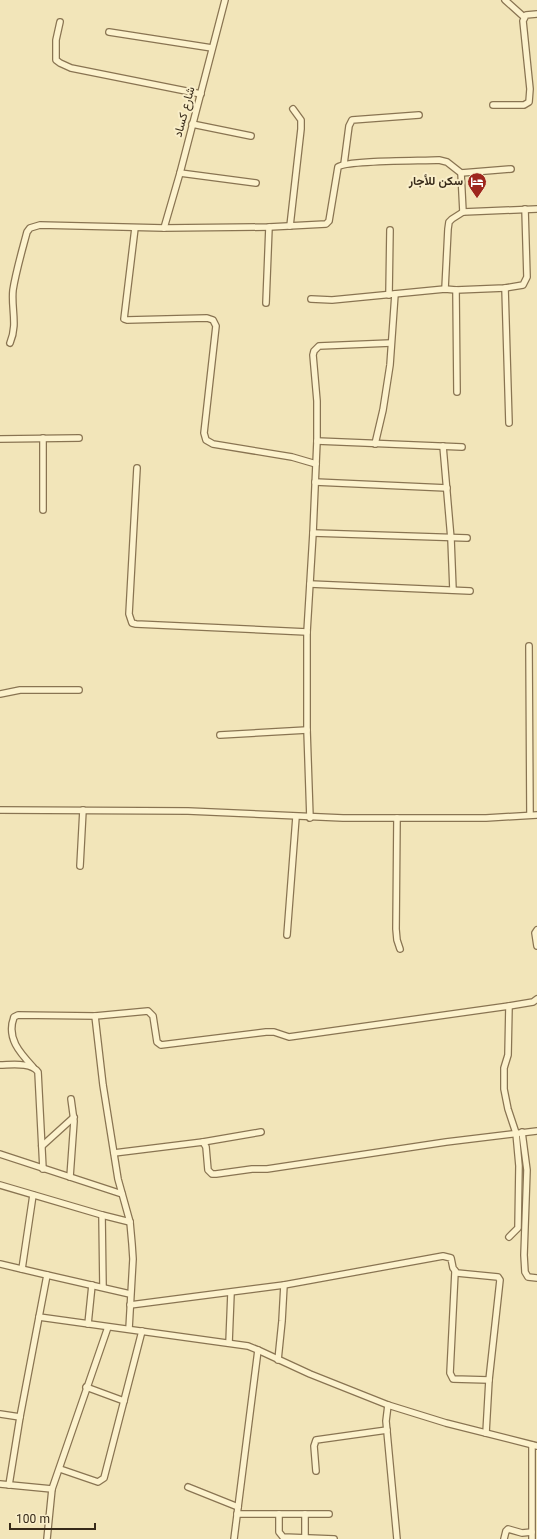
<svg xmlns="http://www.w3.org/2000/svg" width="537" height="1539" font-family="Georgia,Vazirmatn,serif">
	<rect width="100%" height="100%" fill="#f2e5b9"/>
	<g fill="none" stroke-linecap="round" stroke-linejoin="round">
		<defs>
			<g id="minor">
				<path d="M505,0L524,17"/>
				<path d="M60,22L56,40V60L60,63L71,68L201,94"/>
				<path d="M109,32L212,48"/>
				<path d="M493,105H524L529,102L530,89L523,21L526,15L537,14"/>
				<path d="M192,124L251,136"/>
				<path d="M344,164L349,126L352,120L419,115"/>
				<path d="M180,173L256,183"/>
				<path d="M461,173L511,169"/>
				<path d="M290,226L301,129V120L293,109"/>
				<path d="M135,228L124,319L127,320L207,318L213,320L216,326L204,433L206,440L213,444L292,457L316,464"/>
				<path d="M164,228L180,173L225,0"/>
				<path d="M505,288L509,423"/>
				<path d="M445,289L448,229L449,222L452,219L463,212L537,209"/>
				<path d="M456,290L457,392"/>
				<path d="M389,295L390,230"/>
				<path d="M311,299L332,300L445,289L456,290L505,288L523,285L527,277L525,209"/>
				<path d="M266,303L269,227"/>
				<path d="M10,343C18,324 11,309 13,290C16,271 22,251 27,232L30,228L40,225L164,228L269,227L326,224L329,221L338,167C347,160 422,161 439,160L447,162L461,173L463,212"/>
				<path d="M0,439L79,438"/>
				<path d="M317,441L462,447"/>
				<path d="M375,444L383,410L390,365L395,294"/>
				<path d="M443,446L451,539L453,590"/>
				<path d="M137,468L129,614L132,623L136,624L307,632"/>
				<path d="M315,482L447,488"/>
				<path d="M43,510V438"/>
				<path d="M313,533L467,538"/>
				<path d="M310,584L470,591"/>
				<path d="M529,646L530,815"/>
				<path d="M0,694L20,690H79"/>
				<path d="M220,735L307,730"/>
				<path d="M0,810L188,811L343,818H486L537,815"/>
				<path d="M310,818L307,730V632L313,533L317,441V401L313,355L314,351L319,346L391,343"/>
				<path d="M397,818L396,929L397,940L400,949"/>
				<path d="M80,866L83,810"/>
				<path d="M537,930L535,933L537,946"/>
				<path d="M287,935L296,817"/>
				<path d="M95,1016L103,1085L118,1179L130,1222L132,1244L133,1259L129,1329"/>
				<path d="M0,1065C11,1065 31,1062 38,1072L43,1169"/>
				<path d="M33,1067C20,1053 6,1038 14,1017L18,1015L95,1016L148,1011L153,1016L157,1042L161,1045L266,1032H274L289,1037L509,1006L533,1002L537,999"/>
				<path d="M522,1132L527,1170L524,1255L525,1272L528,1277L537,1278"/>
				<path d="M203,1142L261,1132"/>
				<path d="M42,1146L74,1117"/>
				<path d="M114,1153L203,1142L206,1147L208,1170L212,1174H216L252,1169H267L446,1142L537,1131"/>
				<path d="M0,1154L122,1194"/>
				<path d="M70,1177L74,1121L71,1099"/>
				<path d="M0,1185L102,1215L103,1287"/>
				<path d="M102,1215L130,1222"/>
				<path d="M509,1237L518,1228L519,1166L516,1133L508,1109L504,1089V1068L508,1055L509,1006"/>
				<path d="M0,1264L47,1275L20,1417L9,1485"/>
				<path d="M22,1269L33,1195"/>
				<path d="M455,1272L450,1373L453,1379L489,1380"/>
				<path d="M47,1275L130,1294"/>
				<path d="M130,1305L284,1285L443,1256L451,1258L453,1268L457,1273L498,1277L500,1280L489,1380L486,1433"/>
				<path d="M39,1317L248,1346L258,1350L310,1374L388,1405L446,1423L537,1446"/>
				<path d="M88,1324L92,1285"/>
				<path d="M229,1343L231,1293"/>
				<path d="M278,1360L282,1321L284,1285"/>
				<path d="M86,1387L124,1401"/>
				<path d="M388,1405L386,1421L397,1539"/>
				<path d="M0,1414L20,1417"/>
				<path d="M60,1469L98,1482L104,1478L142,1331"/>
				<path d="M316,1471L314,1446L316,1440L387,1430"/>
				<path d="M0,1484L52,1489"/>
				<path d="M188,1487L238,1507"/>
				<path d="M237,1514H329"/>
				<path d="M279,1514V1532L283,1537L334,1539"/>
				<path d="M305,1514V1538"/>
				<path d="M47,1539L52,1489L108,1327"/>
				<path d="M234,1539L258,1350"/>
				<path d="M504,1539L506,1531L508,1529L522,1533L532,1532"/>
				<path d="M532,1539V1445"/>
			</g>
		</defs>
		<!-- minor casing -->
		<use href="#minor" stroke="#897452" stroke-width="8"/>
		<!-- minor -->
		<use href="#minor" stroke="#fcf2cd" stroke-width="5.5"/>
	</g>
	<!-- icons -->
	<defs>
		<symbol id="hotel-pin" viewBox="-11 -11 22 30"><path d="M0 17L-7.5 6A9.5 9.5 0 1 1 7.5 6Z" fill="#9e261d" stroke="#f9eec9"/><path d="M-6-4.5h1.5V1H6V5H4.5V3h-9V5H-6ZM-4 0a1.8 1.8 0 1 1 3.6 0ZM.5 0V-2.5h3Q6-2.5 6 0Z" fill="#fff"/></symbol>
	</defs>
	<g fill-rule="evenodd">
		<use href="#hotel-pin" x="466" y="171" width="22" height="30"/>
	</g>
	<g text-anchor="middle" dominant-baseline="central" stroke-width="4" stroke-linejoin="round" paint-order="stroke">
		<!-- street labels -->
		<g font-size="12" fill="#372a19" stroke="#f9eec9">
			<text transform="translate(185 112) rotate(-75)">شارع كساد</text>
		</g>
		<!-- poi labels -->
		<g font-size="12" font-weight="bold" fill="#372a19" stroke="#f9eec9" text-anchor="end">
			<text x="463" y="182">سكن للأجار</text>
		</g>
	</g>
	<!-- scale -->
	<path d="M10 1523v6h85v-6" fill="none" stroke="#372a19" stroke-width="2"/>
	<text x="16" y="1523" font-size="12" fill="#372a19" stroke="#f9eec9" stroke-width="3" paint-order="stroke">100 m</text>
</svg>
